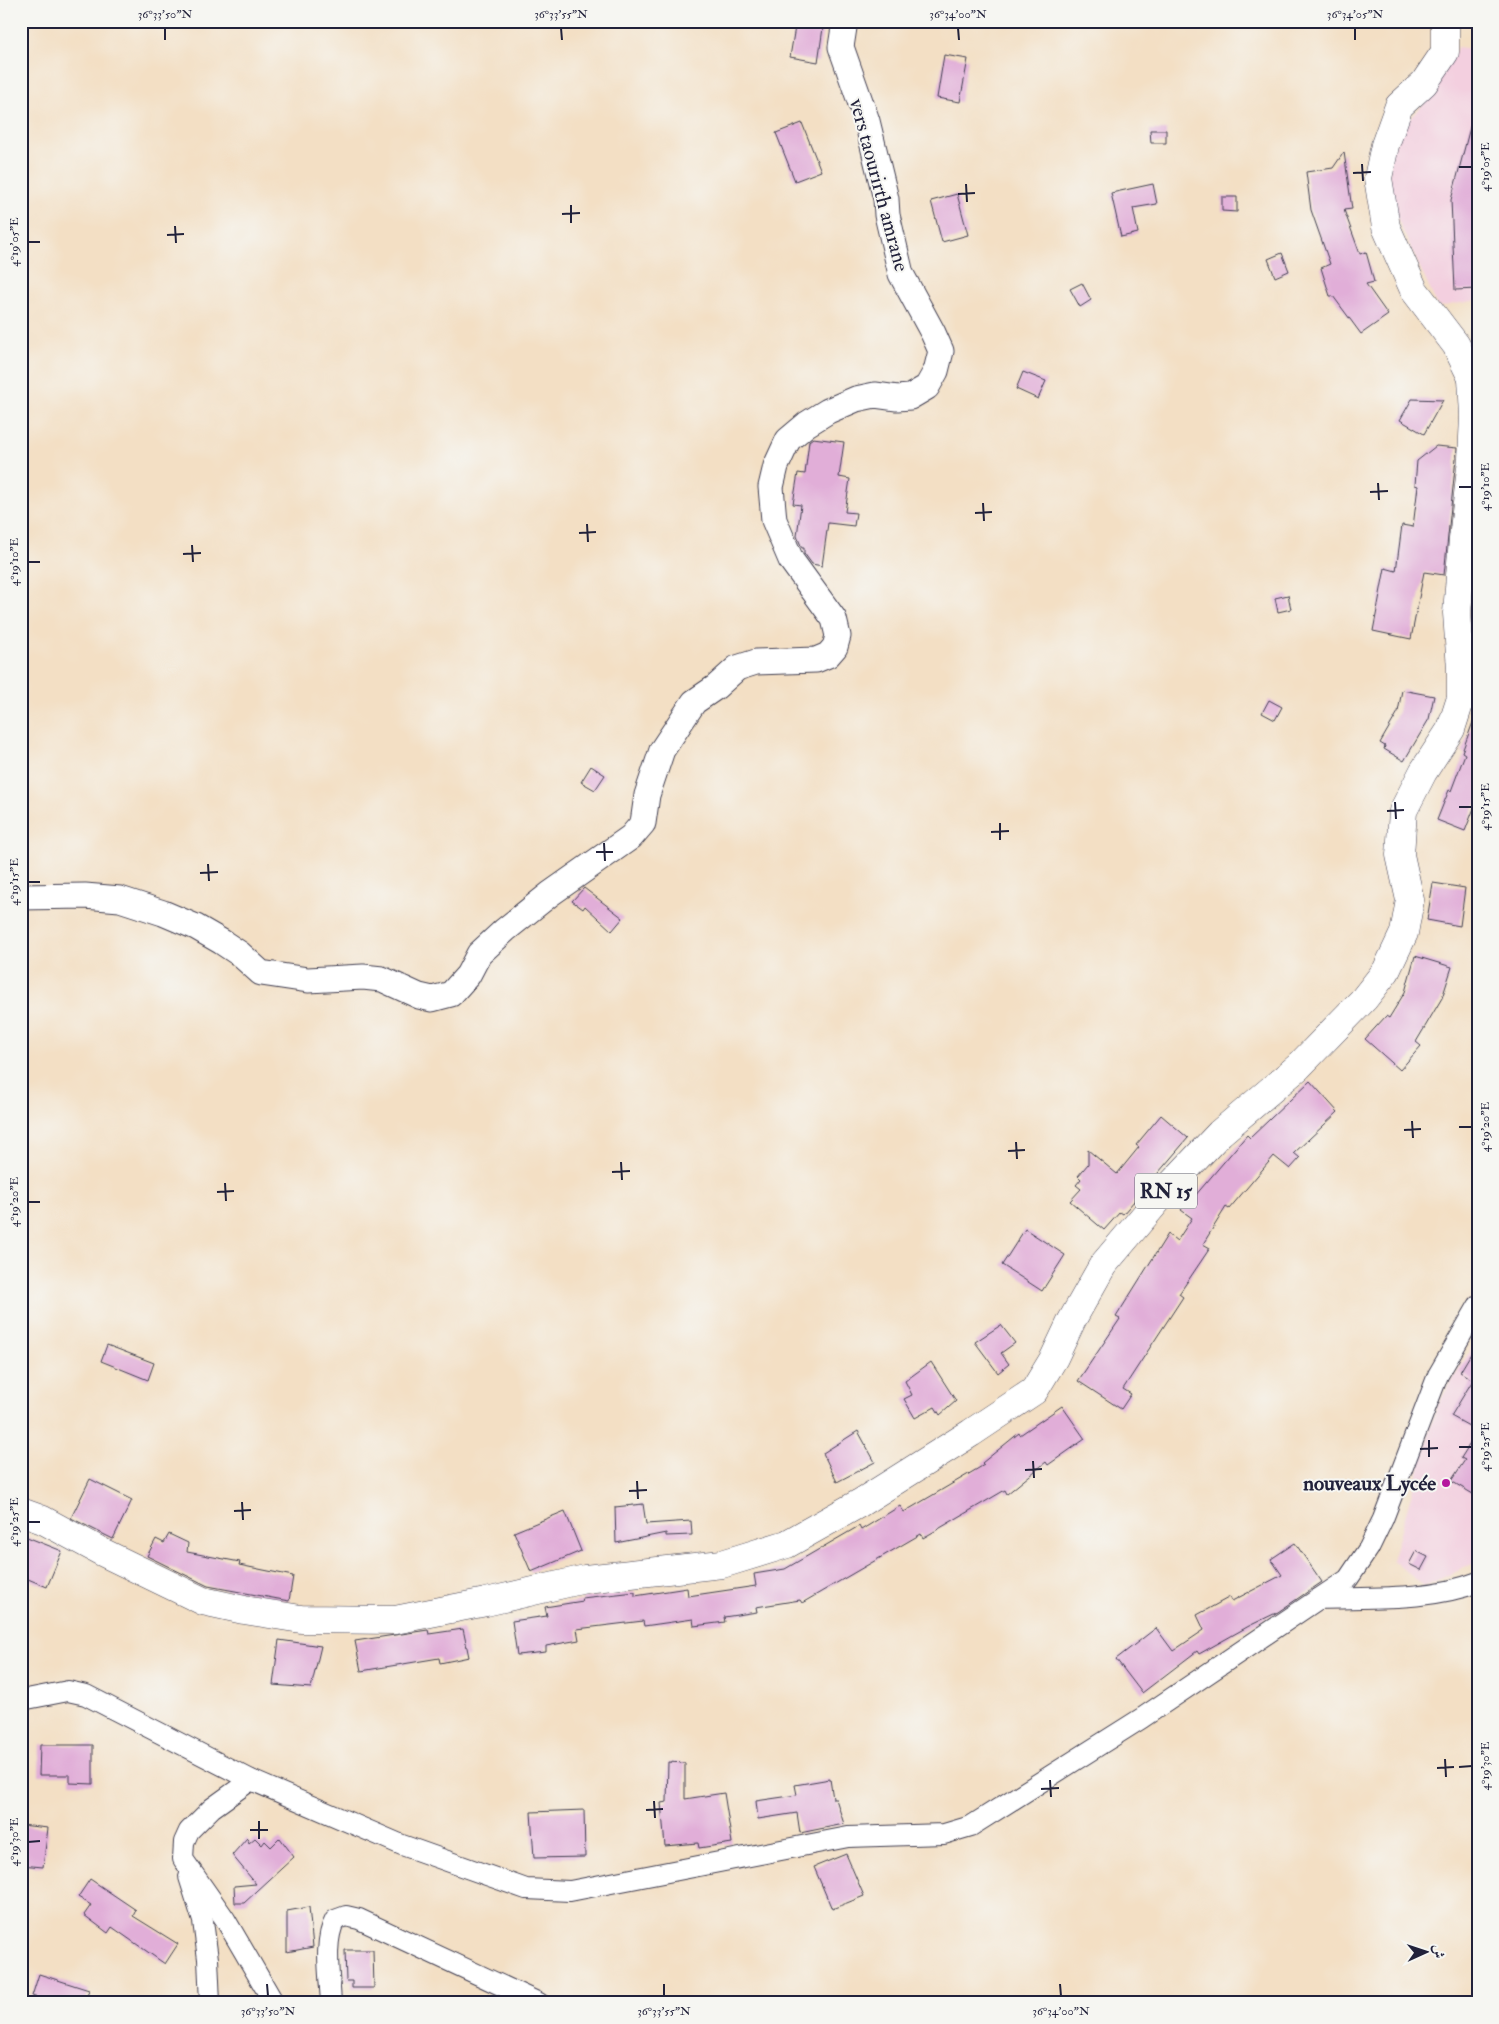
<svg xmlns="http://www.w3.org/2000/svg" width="1499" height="2024" font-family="'IM FELL Double Pica',Amiri,serif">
	<rect width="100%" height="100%" fill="#f6f6f2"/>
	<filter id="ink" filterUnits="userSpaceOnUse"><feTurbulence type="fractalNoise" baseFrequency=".02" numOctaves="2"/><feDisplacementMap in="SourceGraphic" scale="10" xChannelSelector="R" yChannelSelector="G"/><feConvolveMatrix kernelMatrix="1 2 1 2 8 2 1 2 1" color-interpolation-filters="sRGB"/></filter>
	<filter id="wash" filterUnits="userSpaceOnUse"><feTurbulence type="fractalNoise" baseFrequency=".0096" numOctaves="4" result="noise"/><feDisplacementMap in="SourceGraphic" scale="20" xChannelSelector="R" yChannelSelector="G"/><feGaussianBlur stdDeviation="1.12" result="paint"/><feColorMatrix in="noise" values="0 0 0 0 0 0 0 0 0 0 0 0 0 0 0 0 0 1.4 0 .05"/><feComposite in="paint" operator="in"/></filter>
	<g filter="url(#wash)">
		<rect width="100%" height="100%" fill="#f3dfc4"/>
		<!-- built -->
		<g fill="#f3cfdf">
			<path d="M1458,47L1478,50V300L1438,307L1387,196L1391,152L1407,121L1422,106Z"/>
			<path d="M1478,1337V1562L1424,1586L1392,1560L1437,1406Z"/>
		</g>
		<g id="blocks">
			<!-- building -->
			<g fill="#e1aed8">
				<path d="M796,21H824L818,62L790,57Z"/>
				<path d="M944,55L968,59L960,102L937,98Z"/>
				<path d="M1473,116L1478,117V197L1475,207L1478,289L1455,290L1451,200Z"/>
				<path d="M802,123L821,171L795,181L776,133Z"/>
				<path d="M1150,130H1166V143H1151Z"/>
				<path d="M1344,152L1352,209L1344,210L1360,254L1366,252L1371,270L1374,282L1366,284L1388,315L1361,334L1333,296H1330L1321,268L1330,264L1311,210L1306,172L1333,168Z"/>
				<path d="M1153,184L1157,204L1133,208L1138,233L1121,237L1111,193Z"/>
				<path d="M957,194L968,235L942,242L931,201Z"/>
				<path d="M1222,197H1237V212L1222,211Z"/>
				<path d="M1282,253L1289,271L1275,277L1268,259Z"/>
				<path d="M1082,283L1091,300L1080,307L1070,289Z"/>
				<path d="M1023,372L1046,381L1038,399L1016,389Z"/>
				<path d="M1412,399L1443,400L1424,434L1400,420Z"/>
				<path d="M813,438L844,442L839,477L850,479L845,512L856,513L854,526L828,523L822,566L812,564L804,553V548H802L797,536L801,505L793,504L798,473L805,474L809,441Z"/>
				<path d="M1436,446L1457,448L1444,575L1424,572L1411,639L1373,631L1385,568L1396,571L1402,525L1413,527L1418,486L1415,485L1417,461Z"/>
				<path d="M1288,595L1291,609L1278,612L1275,598Z"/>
				<path d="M1402,690L1434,696L1429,719L1404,761L1384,749L1385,746L1380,743L1398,712Z"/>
				<path d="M1269,700L1282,707L1275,720L1262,713Z"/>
				<path d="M1476,714L1478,798L1465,831L1437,820L1449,790L1451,791L1465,754L1462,752Z"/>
				<path d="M591,766L605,775L595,790L581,782Z"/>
				<path d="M1433,883L1465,888L1460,926L1427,920Z"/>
				<path d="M584,888L623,918L612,931L585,906L583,909L572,901Z"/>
				<path d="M1415,956L1452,967L1442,998L1416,1042L1421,1046L1400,1070L1365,1039L1386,1016L1389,1018L1405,992Z"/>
				<path d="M1310,1081L1338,1112L1294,1153L1300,1158L1290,1169L1274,1156L1229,1209L1226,1207L1203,1244L1210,1248L1179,1294L1183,1297L1123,1389L1131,1394L1121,1409L1078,1381L1120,1319L1116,1317L1168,1234L1177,1241L1192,1218L1181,1210L1191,1195L1194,1197L1247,1135L1250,1138Z"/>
				<path d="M1161,1115L1188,1138L1123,1214L1120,1212L1104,1230L1070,1201L1081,1189L1076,1185L1081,1179L1078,1176L1088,1164V1150L1117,1174L1139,1147L1136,1145Z"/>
				<path d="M1025,1229L1065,1255L1042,1291L1002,1265Z"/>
				<path d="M1001,1325L1015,1343L1001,1353L1009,1364L998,1373L975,1342Z"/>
				<path d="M1478,1342V1497L1451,1481L1465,1460L1461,1458L1478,1431L1451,1416L1473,1380L1460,1372Z"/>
				<path d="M107,1345L154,1363L148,1380L101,1361Z"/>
				<path d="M931,1362L956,1401L940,1415L935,1407L915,1418L904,1399L912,1395L905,1381Z"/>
				<path d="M1062,1406L1085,1439L1048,1465L1046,1462L1007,1494L1005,1490L923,1538L921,1534L802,1603L800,1600L756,1607L757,1612L724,1617L725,1622L694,1626L693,1619L644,1626L643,1621L577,1629L579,1640L546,1646V1652L517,1655L512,1621L547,1616L545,1607L583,1601L582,1598L635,1592V1596L687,1588L688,1596L756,1586L754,1574L785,1569L859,1526L861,1530L900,1506L904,1512L984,1465L982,1463L1019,1433L1020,1435Z"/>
				<path d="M858,1431L875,1462L837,1482L823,1453Z"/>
				<path d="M90,1479L132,1500L113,1539L71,1518Z"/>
				<path d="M643,1504L646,1524L691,1521L692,1535L666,1536V1533L616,1543L615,1507Z"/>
				<path d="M565,1511L581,1551L531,1572L514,1532Z"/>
				<path d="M169,1534L188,1543L187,1552L240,1562L239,1565L293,1576L289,1601L208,1586L147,1556L156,1539L164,1543Z"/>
				<path d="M27,1537L62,1551L47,1587L21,1576V1550Z"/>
				<path d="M1295,1543L1322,1582L1278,1612L1249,1626L1199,1654L1197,1651L1142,1693L1116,1659L1156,1628L1173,1651L1204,1630L1197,1615L1230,1597L1232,1601L1282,1575L1271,1559Z"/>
				<path d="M1416,1551L1428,1557L1421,1570L1409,1564Z"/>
				<path d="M463,1629L469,1657L440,1663L439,1658L361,1671L355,1641L428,1630L429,1634Z"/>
				<path d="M279,1640L321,1646L311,1688L273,1685Z"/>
				<path d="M40,1745H93V1784L70,1783V1775H39Z"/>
				<path d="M668,1762L685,1763V1799L724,1793L732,1843L699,1848L698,1843L665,1846L661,1803L667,1802Z"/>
				<path d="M830,1779L833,1799H836L844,1824L800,1833L797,1813L758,1819L756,1801L797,1795L795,1785Z"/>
				<path d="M584,1810L585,1857L534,1858L531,1812Z"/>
				<path d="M21,1825L48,1828L43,1867L21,1865Z"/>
				<path d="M247,1838L249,1843L255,1838L262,1845L265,1841L271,1847L280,1838L294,1857L244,1903H235L234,1886L256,1884L232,1855Z"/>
				<path d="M846,1854L864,1896L832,1909L814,1867Z"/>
				<path d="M90,1879L136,1910L133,1916L178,1944L165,1964L112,1927L108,1933L84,1915L91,1905L78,1897Z"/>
				<path d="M309,1907L313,1947L287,1952V1911Z"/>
				<path d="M345,1950H373L374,1988H352V1981H346Z"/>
				<path d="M39,1974L89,1990L85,2003H54L32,1996Z"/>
			</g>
		</g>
	</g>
	<g filter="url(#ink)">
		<use href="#blocks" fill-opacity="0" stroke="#413e50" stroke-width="1"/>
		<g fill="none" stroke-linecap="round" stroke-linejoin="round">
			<defs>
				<g id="minor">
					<path d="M1318,1599C1369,1597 1430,1601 1478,1582"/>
					<path d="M21,1702L27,1699L68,1691L86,1695L251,1780L402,1845L526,1889L570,1891L848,1837L944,1834L971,1826L1142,1718L1348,1579L1369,1548L1383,1519L1438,1375L1478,1306"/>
					<path d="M251,1780L212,1808L189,1831L184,1842L183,1859L225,1919L274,2003"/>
					<path d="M189,1877L203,1921L208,1959L210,2003"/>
					<path d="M331,2003C330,1978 323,1942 335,1920L346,1916L359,1919L539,2003"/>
				</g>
				<path id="tertiary" d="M21,897L85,896L120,899L163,913L196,927L222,942L240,954L261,973L308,980L363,977L382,979L419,996L432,999L451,994L468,975L479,954L505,930L550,894L631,837L643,823L647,795L662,750L694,702L716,687L737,668L756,662L816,660L828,655L835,647L838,636L834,619L791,560L774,520L771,487L776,466L788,440L807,424L828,411L856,399L875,395L897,398L910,397L927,387L936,371L941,351L933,333L901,274L887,215L886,199L867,121L841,47L845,21"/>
				<path id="primary" d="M21,1512L43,1520L102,1552L203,1601L244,1610L301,1619L395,1620L486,1602L585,1579L722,1564L787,1544L860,1503L971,1433L1034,1391L1054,1358L1072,1320L1103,1265L1168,1188L1220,1133L1298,1067L1364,999L1386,971L1404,933L1410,900L1400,855L1403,811L1423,772L1451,729L1461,698V669L1457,613L1463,539L1472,459L1474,416L1472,378L1456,345L1414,290L1386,227L1378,178L1385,145L1399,106L1424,83L1445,52V21"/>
			</defs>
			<!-- minor casing -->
			<use href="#minor" stroke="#413e50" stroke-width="22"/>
			<!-- tertiary casing -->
			<use href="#tertiary" stroke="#413e50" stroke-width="27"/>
			<!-- primary casing -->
			<use href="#primary" stroke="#413e50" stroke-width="29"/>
			<!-- minor -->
			<use href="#minor" stroke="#fff" stroke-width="20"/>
			<!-- tertiary -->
			<use href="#tertiary" stroke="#fff" stroke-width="25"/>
			<!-- primary -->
			<use href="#primary" stroke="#fff" stroke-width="28"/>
		</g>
	</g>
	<!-- ticks -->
	<path fill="none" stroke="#22223b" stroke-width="2" d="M165,28V40M561,28L562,40M958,28L959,40M1355,28V40M1362,164L1363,181M1459,167H1472M1353,173L1371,172M966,184L967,202M958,194L975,193M571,205V223M562,214L580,213M175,226L176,243M167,235L184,234M28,242H40M1378,483L1379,500M1459,487H1472M1370,492L1388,491M983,503L984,521M975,513L992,512M587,524L588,542M579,533L596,532M192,545L193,562M183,554L201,553M28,562H40M1395,802L1396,819M1459,807H1472M1387,811L1404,810M1000,823V840M991,832L1009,831M604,843L605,861M596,852H613M208,864L209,881M200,873L218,872M28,882H40M1412,1121L1413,1138M1459,1127H1472M1404,1130L1421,1129M1016,1142L1017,1159M1008,1151L1025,1150M621,1162L622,1180M612,1172L630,1171M225,1183L226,1201M217,1192L234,1191M28,1202H40M1429,1440V1457M1459,1447H1472M1420,1449L1438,1448M1033,1461L1034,1478M1025,1470L1042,1469M637,1481L638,1499M629,1491L647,1490M242,1502L243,1520M234,1511L251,1510M28,1522H40M1445,1759L1446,1777M1459,1767L1472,1766M1437,1768L1454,1767M1050,1780L1051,1797M1041,1789L1059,1788M654,1801L655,1818M646,1810L663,1809M259,1821V1839M250,1830H268M28,1842L40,1841M267,1984L268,1996M664,1984V1996M1060,1984L1061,1996"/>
	<!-- markers -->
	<circle fill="#b5179e" stroke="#f6f6f2" stroke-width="2" cx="1446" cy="1483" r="5"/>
	<g text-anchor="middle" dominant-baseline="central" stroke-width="4" stroke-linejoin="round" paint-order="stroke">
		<!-- shield labels -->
		<rect fill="#f6f6f2" stroke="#626272" stroke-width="1" x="1135" y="1173.5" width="62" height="35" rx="4"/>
		<g font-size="20" font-weight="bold" fill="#22223b">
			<text x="1166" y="1191">RN 15</text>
		</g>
		<!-- street labels -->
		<g font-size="21" fill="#22223b" stroke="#f6f6f2">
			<text transform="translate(879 185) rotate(75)">vers taourirth amrane</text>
		</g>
		<!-- poi labels -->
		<g font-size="21" font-weight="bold" fill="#22223b" stroke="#f6f6f2" text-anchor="end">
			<text x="1436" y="1483">nouveaux Lycée</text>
		</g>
	</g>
	<!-- margin -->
	<rect width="1499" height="2024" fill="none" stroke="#f6f6f2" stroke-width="55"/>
	<!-- north arrow -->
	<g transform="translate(1426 1952) rotate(87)" stroke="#f6f6f2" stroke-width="4" paint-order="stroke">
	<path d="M0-4L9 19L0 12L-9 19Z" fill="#22223b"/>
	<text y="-8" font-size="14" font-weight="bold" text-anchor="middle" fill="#22223b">ش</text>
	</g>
	<rect x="28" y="28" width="1444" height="1968" fill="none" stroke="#22223b" stroke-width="2"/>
	<g font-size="12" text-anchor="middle" fill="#22223b">
		<text x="165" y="18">36°33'50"N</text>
		<text x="561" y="18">36°33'55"N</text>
		<text x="958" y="18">36°34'00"N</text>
		<text x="1355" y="18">36°34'05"N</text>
		<text transform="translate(1485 167) rotate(-90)" y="4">4°19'05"E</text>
		<text transform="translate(14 242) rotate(-90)" y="4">4°19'05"E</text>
		<text transform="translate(1485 487) rotate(-90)" y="4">4°19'10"E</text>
		<text transform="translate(14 562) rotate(-90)" y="4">4°19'10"E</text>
		<text transform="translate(1485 807) rotate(-90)" y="4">4°19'15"E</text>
		<text transform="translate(14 882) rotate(-90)" y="4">4°19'15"E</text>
		<text transform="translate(1485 1127) rotate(-90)" y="4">4°19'20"E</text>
		<text transform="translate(14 1202) rotate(-90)" y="4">4°19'20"E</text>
		<text transform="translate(1485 1447) rotate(-90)" y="4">4°19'25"E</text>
		<text transform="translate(14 1522) rotate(-90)" y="4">4°19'25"E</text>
		<text transform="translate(1485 1766) rotate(-90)" y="4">4°19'30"E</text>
		<text transform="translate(14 1842) rotate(-90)" y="4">4°19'30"E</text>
		<text x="268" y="2015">36°33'50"N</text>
		<text x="664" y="2015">36°33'55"N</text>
		<text x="1061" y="2015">36°34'00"N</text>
	</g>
</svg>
